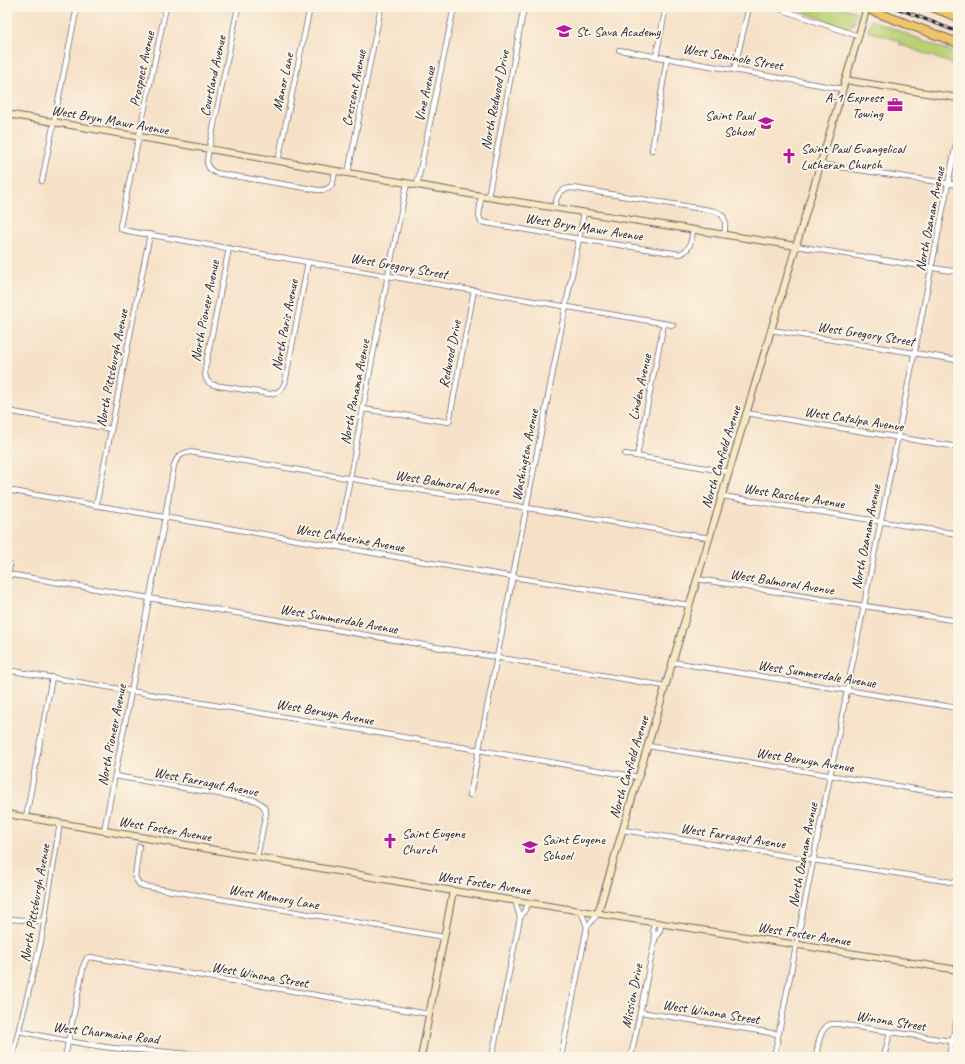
<svg xmlns="http://www.w3.org/2000/svg" width="965" height="1064" font-family="Caveat,sans-serif">
	<rect width="100%" height="100%" fill="#fcf5e5"/>
	<filter id="ink" filterUnits="userSpaceOnUse"><feTurbulence type="fractalNoise" baseFrequency=".025" numOctaves="2"/><feDisplacementMap in="SourceGraphic" scale="8" xChannelSelector="R" yChannelSelector="G"/><feConvolveMatrix kernelMatrix="1 2 1 2 8 2 1 2 1" color-interpolation-filters="sRGB"/></filter>
	<filter id="wash" filterUnits="userSpaceOnUse"><feTurbulence type="fractalNoise" baseFrequency=".012" numOctaves="4" result="noise"/><feDisplacementMap in="SourceGraphic" scale="16" xChannelSelector="R" yChannelSelector="G"/><feGaussianBlur stdDeviation="0.9" result="paint"/><feColorMatrix in="noise" values="0 0 0 0 0 0 0 0 0 0 0 0 0 0 0 0 0 1.4 0 .05"/><feComposite in="paint" operator="in"/></filter>
	<g filter="url(#wash)">
		<rect width="100%" height="100%" fill="#f6e1c8"/>
		<!-- green -->
		<g fill="#b9d074" stroke="#6e7958">
			<path d="M791,7H840L857,12L853,24L848,28L840,26Z"/>
			<path d="M871,20L958,54V66L899,44L900,41L868,31Z"/>
		</g>
	</g>
	<g filter="url(#ink)">
		<g fill="none" stroke-linecap="round" stroke-linejoin="round">
			<defs>
				<g id="street">
					<path d="M166,7L120,226L121,229L128,231L673,325"/>
					<path d="M238,7L209,149C207,159 204,168 216,173L318,190C333,191 333,183 335,171"/>
					<path d="M774,7L858,36"/>
					<path d="M619,50L843,89"/>
					<path d="M656,56L666,7"/>
					<path d="M734,70L749,7"/>
					<path d="M652,150L667,58"/>
					<path d="M278,161L310,7"/>
					<path d="M820,164L958,185"/>
					<path d="M348,173L381,7"/>
					<path d="M42,181L77,7"/>
					<path d="M417,185L454,7"/>
					<path d="M481,196L479,216L481,222L579,239L680,254C691,250 691,241 693,230"/>
					<path d="M488,197L524,7"/>
					<path d="M554,208C557,196 559,188 573,188L715,211C727,215 726,224 724,235"/>
					<path d="M796,246L958,272"/>
					<path d="M229,248L205,369C205,377 206,383 214,385L270,394C278,393 282,390 285,383L308,262"/>
					<path d="M771,330L958,360"/>
					<path d="M363,409L449,422L474,290"/>
					<path d="M7,411L111,429"/>
					<path d="M746,413L958,447"/>
					<path d="M625,454L729,472"/>
					<path d="M637,456L664,323"/>
					<path d="M7,490L513,577L689,605"/>
					<path d="M722,496L958,534"/>
					<path d="M96,506L150,234"/>
					<path d="M337,547L388,275L407,183"/>
					<path d="M7,564H10L7,582"/>
					<path d="M8,574L665,686"/>
					<path d="M697,579L958,621"/>
					<path d="M672,662L958,708"/>
					<path d="M7,670L131,691L638,777"/>
					<path d="M648,746L958,796"/>
					<path d="M115,776L254,800C261,803 265,806 266,813L257,857"/>
					<path d="M470,795L584,213"/>
					<path d="M26,817L52,677"/>
					<path d="M623,830L958,883"/>
					<path d="M104,831L164,523L174,465C177,457 181,453 190,452L709,538"/>
					<path d="M139,846L135,877L139,884L143,886L444,937"/>
					<path d="M515,900L520,918"/>
					<path d="M7,919L45,921"/>
					<path d="M654,922L653,929L655,939"/>
					<path d="M587,927L598,913"/>
					<path d="M640,1012L778,1034"/>
					<path d="M19,1031C50,1038 81,1044 112,1048C147,1051 181,1052 216,1057"/>
					<path d="M12,1057L41,942L60,823"/>
					<path d="M65,1057L84,964L87,958L90,957L429,1014"/>
					<path d="M492,1057L520,918L529,903"/>
					<path d="M561,1057L587,927L581,911"/>
					<path d="M631,1057L655,939L660,930L661,923"/>
					<path d="M774,1057L958,134"/>
					<path d="M816,1057C818,1046 819,1028 831,1024C834,1024 836,1024 838,1024L958,1042"/>
					<path d="M884,1057L890,1032"/>
					<path d="M949,1057L958,1013"/>
				</g>
				<g id="secondary">
					<path d="M845,80L958,98"/>
					<path d="M7,114L481,196L796,246"/>
					<path d="M7,814L453,891L958,970"/>
					<path d="M598,913L862,24"/>
					<path d="M421,1057L453,891"/>
				</g>
				<g id="highway">
					<path d="M862,7L958,43"/>
					<path d="M932,7L958,17"/>
				</g>
			</defs>
			<!-- street casing -->
			<use href="#street" stroke="#6c656c" stroke-width="6"/>
			<!-- secondary casing -->
			<use href="#secondary" stroke="#6c656c" stroke-width="8"/>
			<!-- highway casing -->
			<use href="#highway" stroke="#6c656c" stroke-width="10"/>
			<!-- street -->
			<use href="#street" stroke="#fff" stroke-width="4.5"/>
			<!-- secondary -->
			<use href="#secondary" stroke="#f8e8c3" stroke-width="6"/>
			<!-- highway -->
			<use href="#highway" stroke="#eec569" stroke-width="8"/>
			<defs>
				<path id="rail" d="M894,7L958,32"/>
			</defs>
			<!-- rail casing -->
			<use href="#rail" stroke="#22223b" stroke-width="3"/>
			<!-- rail -->
			<use href="#rail" stroke="#fcf5e5" stroke-width="1.5" stroke-dasharray="4.5" stroke-linecap="butt"/>
			<defs>
				<path id="secondary-bridge" d="M862,24L867,7"/>
			</defs>
			<!-- secondary-bridge casing -->
			<use href="#secondary-bridge" stroke="#6c656c" stroke-width="8" stroke-linecap="butt"/>
			<!-- secondary-bridge -->
			<use href="#secondary-bridge" stroke="#f8e8c3" stroke-width="6"/>
		</g>
	</g>
	<!-- icons -->
	<defs>
		<symbol id="school-bare" viewBox="-9 -9 18 18"><path d="M0-5L7-2L0 1L-7-2ZM-4 1L0 2.5L4 1V4Q0 6-4 4Z" fill="#b5179e" stroke="#fcf5e5" stroke-width="2.5" paint-order="stroke"/></symbol>
		<symbol id="office-bare" viewBox="-9 -9 18 18"><path d="M-6-3h4V-5.5h4V-3h4V5H-6ZM-1-4.5V-3h2v-1.5ZM-6 0V1H6V0Z" fill="#b5179e" stroke="#fcf5e5" stroke-width="2.5" paint-order="stroke"/></symbol>
		<symbol id="church-bare" viewBox="-9 -9 18 18"><path d="M-1.2-6h2.4v3.5h3.3v2.4h-3.3V6h-2.4V-.1h-3.3v-2.4h3.3Z" fill="#b5179e" stroke="#fcf5e5" stroke-width="2.5" paint-order="stroke"/></symbol>
	</defs>
	<g fill-rule="evenodd">
		<use href="#school-bare" x="553" y="20" width="22" height="22"/>
		<use href="#office-bare" x="884" y="94" width="22" height="22"/>
		<use href="#school-bare" x="755" y="112" width="22" height="22"/>
		<use href="#church-bare" x="778" y="145" width="22" height="22"/>
		<use href="#church-bare" x="379" y="830" width="22" height="22"/>
		<use href="#school-bare" x="519" y="836" width="22" height="22"/>
	</g>
	<g text-anchor="middle" dominant-baseline="central" stroke-width="4" stroke-linejoin="round" paint-order="stroke">
		<!-- poi labels -->
		<g font-size="14" fill="#22223b" stroke="#fcf5e5" text-anchor="start">
			<text x="576" y="31">St. Sava Academy</text>
			<text x="883" y="97" text-anchor="end">A-1 Express<tspan x="883" dy="16">Towing</tspan></text>
			<text x="754" y="115" text-anchor="end">Saint Paul<tspan x="754" dy="16">School</tspan></text>
			<text x="801" y="148">Saint Paul Evangelical<tspan x="801" dy="16">Lutheran Church</tspan></text>
			<text x="402" y="833">Saint Eugene<tspan x="402" dy="16">Church</tspan></text>
			<text x="542" y="839">Saint Eugene<tspan x="542" dy="16">School</tspan></text>
		</g>
		<!-- street labels -->
		<g font-size="14" fill="#22223b" stroke="#fcf5e5">
			<text transform="translate(733 57) rotate(10)">West Seminole Street</text>
			<text transform="translate(142 69) rotate(-78)">Prospect Avenue</text>
			<text transform="translate(213 76) rotate(-78)">Courtland Avenue</text>
			<text transform="translate(283 82) rotate(-78)">Manor Lane</text>
			<text transform="translate(354 88) rotate(-79)">Crescent Avenue</text>
			<text transform="translate(425 94) rotate(-78)">Vine Avenue</text>
			<text transform="translate(495 100) rotate(-79)">North Redwood Drive</text>
			<text transform="translate(110 120) rotate(10)">West Bryn Mawr Avenue</text>
			<text transform="translate(930 219) rotate(-79)">North Ozanam Avenue</text>
			<text transform="translate(584 227) rotate(9)">West Bryn Mawr Avenue</text>
			<text transform="translate(399 266) rotate(10)">West Gregory Street</text>
			<text transform="translate(205 311) rotate(-79)">North Pioneer Avenue</text>
			<text transform="translate(285 325) rotate(-79)">North Paris Avenue</text>
			<text transform="translate(866 334) rotate(9)">West Gregory Street</text>
			<text transform="translate(450 354) rotate(-79)">Redwood Drive</text>
			<text transform="translate(112 368) rotate(-79)">North Pittsburgh Avenue</text>
			<text transform="translate(640 387) rotate(-78)">Linden Avenue</text>
			<text transform="translate(355 392) rotate(-79)">North Panama Avenue</text>
			<text transform="translate(854 419) rotate(9)">West Catalpa Avenue</text>
			<text transform="translate(525 455) rotate(-79)">Washington Avenue</text>
			<text transform="translate(721 457) rotate(-73)">North Canfield Avenue</text>
			<text transform="translate(447 483) rotate(9)">West Balmoral Avenue</text>
			<text transform="translate(794 496) rotate(9)">West Rascher Avenue</text>
			<text transform="translate(866 537) rotate(-79)">North Ozanam Avenue</text>
			<text transform="translate(350 538) rotate(10)">West Catherine Avenue</text>
			<text transform="translate(782 582) rotate(9)">West Balmoral Avenue</text>
			<text transform="translate(339 619) rotate(10)">West Summerdale Avenue</text>
			<text transform="translate(817 674) rotate(9)">West Summerdale Avenue</text>
			<text transform="translate(325 712) rotate(10)">West Berwyn Avenue</text>
			<text transform="translate(112 735) rotate(-79)">North Pioneer Avenue</text>
			<text transform="translate(805 760) rotate(9)">West Berwyn Avenue</text>
			<text transform="translate(629 767) rotate(-73)">North Canfield Avenue</text>
			<text transform="translate(206 782) rotate(11)">West Farragut Avenue</text>
			<text transform="translate(165 829) rotate(10)">West Foster Avenue</text>
			<text transform="translate(733 836) rotate(9)">West Farragut Avenue</text>
			<text transform="translate(803 855) rotate(-79)">North Ozanam Avenue</text>
			<text transform="translate(484 883) rotate(9)">West Foster Avenue</text>
			<text transform="translate(274 897) rotate(10)">West Memory Lane</text>
			<text transform="translate(35 903) rotate(-80)">North Pittsburgh Avenue</text>
			<text transform="translate(804 934) rotate(9)">West Foster Avenue</text>
			<text transform="translate(260 975) rotate(10)">West Winona Street</text>
			<text transform="translate(632 996) rotate(-79)">Mission Drive</text>
			<text transform="translate(711 1012) rotate(9)">West Winona Street</text>
			<text transform="translate(891 1021) rotate(9)">Winona Street</text>
			<text transform="translate(106 1033) rotate(7)">West Charmaine Road</text>
		</g>
	</g>
	<!-- margin -->
	<rect width="965" height="1064" fill="none" stroke="#fcf5e5" stroke-width="24"/>
</svg>
